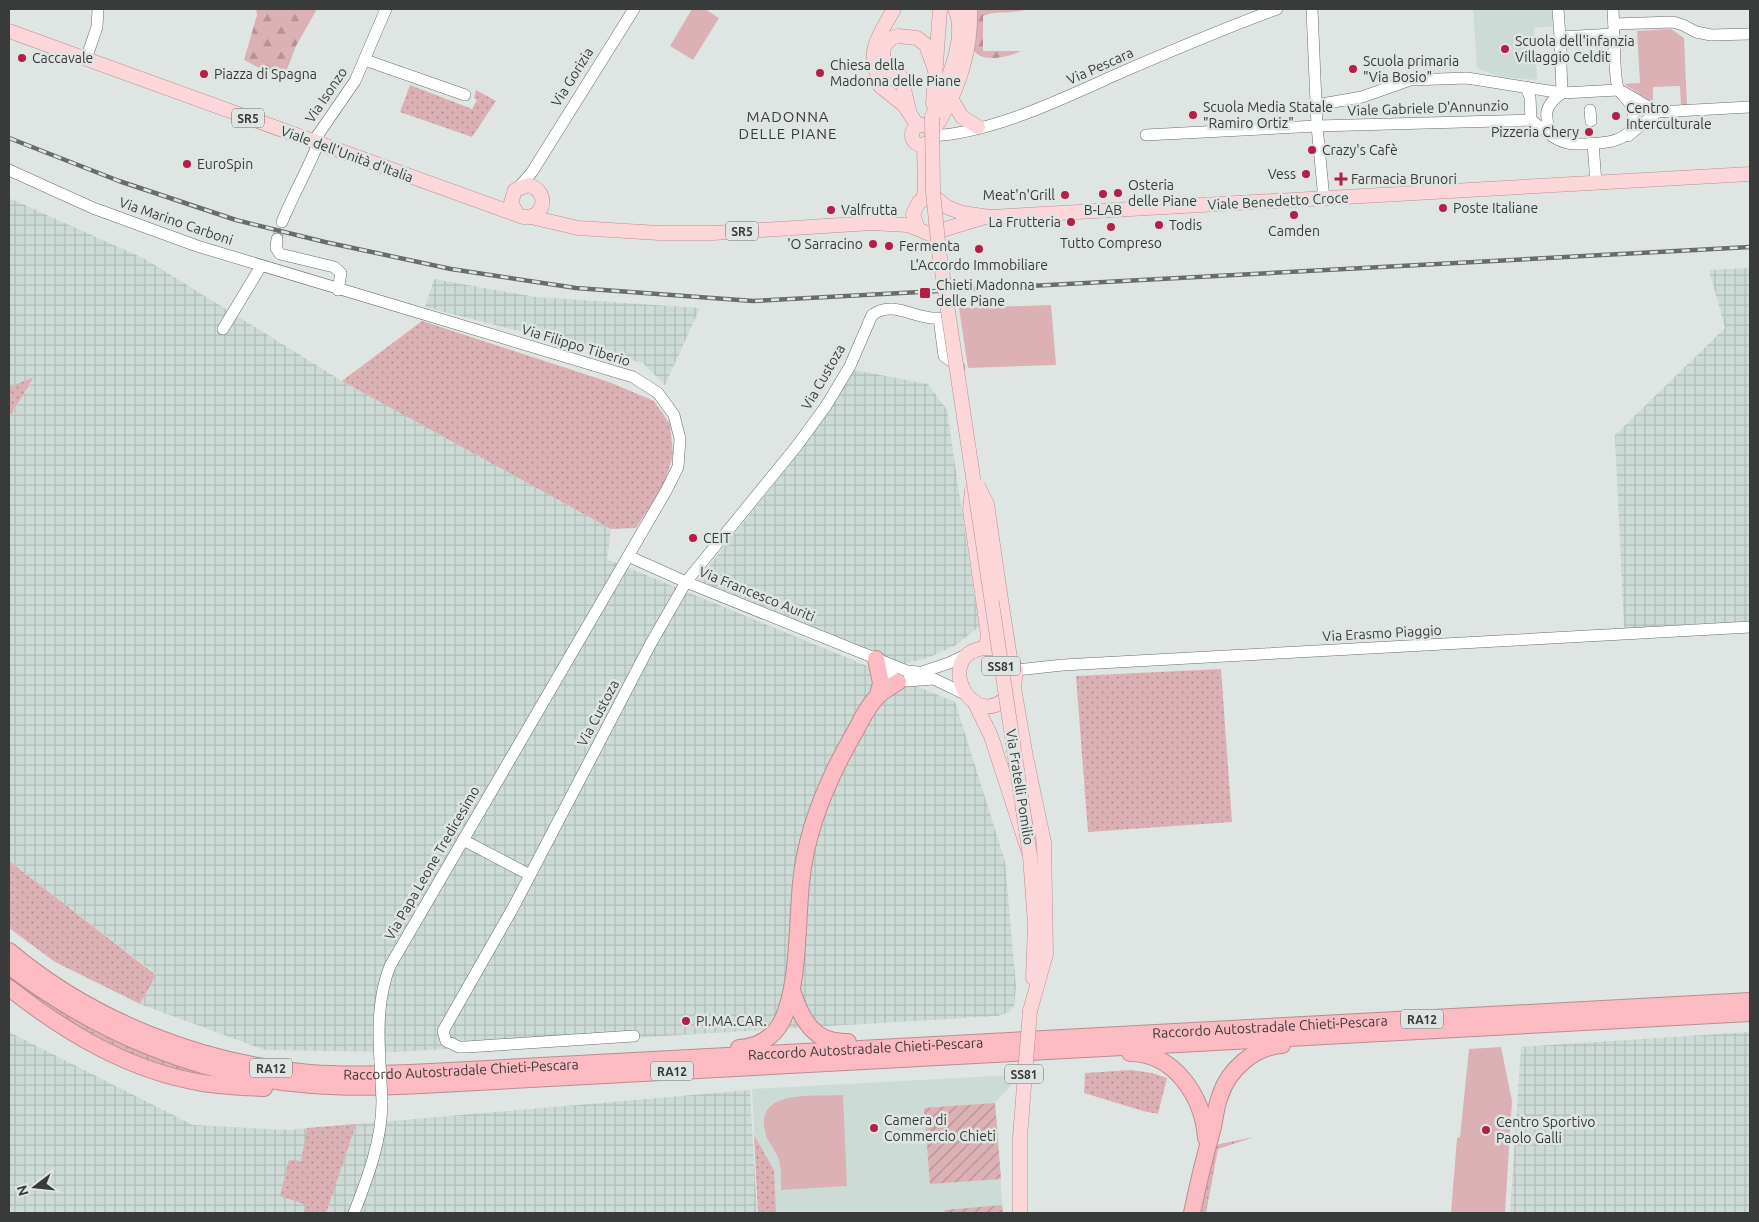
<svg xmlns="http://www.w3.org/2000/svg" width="1759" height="1222" font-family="Ubuntu,sans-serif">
	<defs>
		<pattern id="industrial-grid" width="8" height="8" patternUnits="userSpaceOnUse" patternTransform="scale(1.25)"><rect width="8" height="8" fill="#cddbd7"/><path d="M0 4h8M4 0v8" fill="none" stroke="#b1bdb9"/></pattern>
		<pattern id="grass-dots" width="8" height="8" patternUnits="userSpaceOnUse" patternTransform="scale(1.25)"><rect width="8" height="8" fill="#dcb1b5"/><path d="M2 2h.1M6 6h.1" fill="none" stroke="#b39194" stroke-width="1.8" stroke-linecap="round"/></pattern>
		<pattern id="forest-firs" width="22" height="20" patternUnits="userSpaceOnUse" patternTransform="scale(1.25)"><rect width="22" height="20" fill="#dcb1b5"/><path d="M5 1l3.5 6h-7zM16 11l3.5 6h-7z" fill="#b39194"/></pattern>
		<pattern id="garden-furrows" width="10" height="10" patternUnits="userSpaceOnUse" patternTransform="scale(1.25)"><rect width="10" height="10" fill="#dcb1b5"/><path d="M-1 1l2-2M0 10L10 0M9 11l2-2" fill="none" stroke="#b39194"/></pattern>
	</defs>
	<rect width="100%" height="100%" fill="#dfe5e3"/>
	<!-- built -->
	<g fill="#cddbd7">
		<path d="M1473,9H1553L1554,26L1534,28L1537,80L1501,77L1477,68Z"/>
		<path d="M1013,1075L1012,1084L995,1103L1003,1213H758L752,1089Z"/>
	</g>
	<!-- industrial -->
	<g fill="url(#industrial-grid)">
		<path d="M9,198L145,259L342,381L611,529L607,559L955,702L1005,861L1016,987L1014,1006L1009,1012L998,1016L395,1052L265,1050L140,1004L156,974L9,861V418L34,378L9,387Z"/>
		<path d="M1750,268V621L1624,628L1615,435L1725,328L1709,270Z"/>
		<path d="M434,279L536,297L700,308L665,385L643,363L425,307Z"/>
		<path d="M854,370L928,384L947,410L979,627L956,645L930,657L904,664L698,580L801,450Z"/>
		<path d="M9,1032L193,1125L288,1130L750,1090L757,1213H9Z"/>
		<path d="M1750,1032V1213H1510L1521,1047Z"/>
	</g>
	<!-- grass -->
	<g fill="url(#grass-dots)">
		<path d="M410,85L472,109L477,100L474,98L476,90L496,101L472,137L400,112Z"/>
		<path d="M422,321L609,382L654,401L670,424L673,455L664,485L636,528L611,529L342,381Z"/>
		<path d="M34,377L9,418V387Z"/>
		<path d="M1221,669L1232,822L1088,832L1076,676Z"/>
		<path d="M9,861L156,975L140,1004L55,962L9,928Z"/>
		<path d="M9,976C54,1010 105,1039 158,1058C183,1067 209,1074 235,1082L124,1058L9,985Z"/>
		<path d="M1131,1070L1152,1073L1167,1078L1158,1114L1143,1111L1084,1093L1085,1073Z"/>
		<path d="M356,1124L326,1213H304L307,1205L280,1196L289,1160L301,1161L307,1128Z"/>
		<path d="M754,1135L774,1170L776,1213H758Z"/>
		<path d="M1254,1137L1218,1149L1206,1213H1198L1210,1146Z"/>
	</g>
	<!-- forest -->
	<g fill="url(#forest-firs)">
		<path d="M256,9H317L296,46L283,80L244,60L257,15Z"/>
		<path d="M972,9H1026C1012,15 996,10 983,16V51H1021C1010,57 980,64 973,49C968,40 972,20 972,9Z"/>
	</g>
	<!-- park -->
	<g fill="#dcb1b5">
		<path d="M692,9H705L719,18L693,60L670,46Z"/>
		<path d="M1671,29L1684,38L1687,105L1681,106L1680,86L1653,87V103L1624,84L1640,83L1637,31Z"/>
		<path d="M1051,305L1056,365L968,368L959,308Z"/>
		<path d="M1501,1047L1512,1101L1505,1213H1451L1457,1138L1460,1137L1469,1049Z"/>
		<path d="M843,1095L847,1186L781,1190C781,1179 782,1166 777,1155C774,1149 770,1144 767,1138C749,1088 813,1097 843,1095Z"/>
	</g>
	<!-- garden -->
	<g fill="url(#garden-furrows)">
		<path d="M995,1103L1001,1179L930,1184L924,1108Z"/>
		<path d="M1002,1205L1003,1213H946L944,1210Z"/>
	</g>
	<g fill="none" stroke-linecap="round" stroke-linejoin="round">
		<!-- minor-tunnel -->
		<path stroke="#bec3c1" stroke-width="11" stroke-dasharray="11 5.5" stroke-linecap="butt" d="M277,239L282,222"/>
		<defs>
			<g id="minor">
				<path d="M1312,9L1317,126L1324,199"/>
				<path d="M1558,9L1560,37"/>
				<path d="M1613,9L1614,30"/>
				<path d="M1614,24L1673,22L1683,25L1696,32L1711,35L1750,34"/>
				<path d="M86,59L97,27L98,9"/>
				<path d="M365,60L465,95"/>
				<path d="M1526,87L1530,97L1531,120"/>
				<path d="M1623,92L1657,112L1750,107"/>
				<path d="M1562,93L1560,37L1614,34C1615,49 1614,75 1618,88C1620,94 1627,98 1630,104C1642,131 1623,141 1600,143C1581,144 1568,147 1552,136C1544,116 1543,106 1562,93L1618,90"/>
				<path d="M1316,105L1362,97L1410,80L1467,78L1562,93"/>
				<path d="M1590,110L1591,121"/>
				<path d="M1146,135L1317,126L1531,120L1552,136"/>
				<path d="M931,136C994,133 1066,97 1122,72C1173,50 1224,28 1277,9"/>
				<path d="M1628,136L1657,112"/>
				<path d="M313,142L355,81L386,9"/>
				<path d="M1593,143L1596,183"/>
				<path d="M9,170L93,208L197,246L633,377L658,393L674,415L680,439L678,467L666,491L390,966C378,996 378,1029 380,1062"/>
				<path d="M519,187L532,172L634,9"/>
				<path d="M282,222C293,195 307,171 318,144"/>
				<path d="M277,239L276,248L280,254L334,267L341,273L338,290"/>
				<path d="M223,329L261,266"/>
				<path d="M628,556L686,582L907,671L918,672"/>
				<path d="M877,660L898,682"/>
				<path d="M1016,670L1063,665L1750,627"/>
				<path d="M913,675L949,663L968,654"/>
				<path d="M907,681L934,679L965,694"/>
				<path d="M463,840L530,875"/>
				<path d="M634,1036L466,1047H459L446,1041L443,1031L514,906L650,645L686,582L796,447L826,406L850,366L872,315C894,299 915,320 939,318L944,356L959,367"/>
				<path d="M354,1213C368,1177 382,1140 382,1101"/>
			</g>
			<g id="major">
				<path d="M9,31L523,217C545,219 550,192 529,185L515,190L511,203L517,213"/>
				<path d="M893,70L886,71L881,75L880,86L904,105L918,126"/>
				<path d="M879,78C865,50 881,33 894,9"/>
				<path d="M952,100L962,117L978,127"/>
				<path d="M933,104L940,9"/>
				<path d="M909,110L901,77L889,67L883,57L884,46L892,38L898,36L917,38L926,45L935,70"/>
				<path d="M932,117C944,88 969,39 955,9"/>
				<circle cx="922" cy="135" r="10"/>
				<path d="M931,134C956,98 972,53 970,9"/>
				<path d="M923,199L925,190L924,144"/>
				<path d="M531,217L578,228L659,233H713L872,223L907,225L918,229"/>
				<path d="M985,217L929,234L918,229L913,214L919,202L927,198H936L947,207L962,213L990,217L1750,174"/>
				<path d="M972,490L970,510L988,635L986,648"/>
				<path d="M1000,593L1010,658"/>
				<path d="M1014,688C975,747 925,645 993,648L1010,658L1016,670L1014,688L1026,757L1044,842L1046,954L1030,1011"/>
				<path d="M974,701L991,736L1030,856L1035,924L1033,978"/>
				<path d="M1020,1137V1213"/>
			</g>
			<g id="highway">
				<path d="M876,659L881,683L878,695"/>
				<path id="s1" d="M9,951C92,1021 202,1064 310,1073C350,1076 390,1074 431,1072L1750,1001"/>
				<path d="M9,966C97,1033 201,1077 312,1085C349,1088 385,1087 422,1085L1750,1013"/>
				<path d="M9,988C67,1033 129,1071 203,1083C223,1086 244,1087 264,1088"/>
				<path d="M792,990C801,1019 814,1044 848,1042"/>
				<path d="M739,1048C757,1047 773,1038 782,1021C799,986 797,923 801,883C806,829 829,776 856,730C862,718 869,704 879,695C884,690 892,686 898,682"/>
				<path d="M1130,1053C1175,1053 1203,1097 1206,1138"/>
				<path d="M1192,1213C1198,1184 1205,1155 1213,1127C1215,1117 1216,1106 1220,1096C1228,1070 1254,1047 1282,1045"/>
			</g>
		</defs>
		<!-- minor casing -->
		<use href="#minor" stroke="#696e6c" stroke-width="12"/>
		<!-- major casing -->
		<use href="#major" stroke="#b88e92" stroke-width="15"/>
		<!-- highway casing -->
		<use href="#highway" stroke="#b88e92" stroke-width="18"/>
		<!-- minor -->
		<use href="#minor" stroke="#fff" stroke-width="11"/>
		<!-- major -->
		<use href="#major" stroke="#fdd6da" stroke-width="14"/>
		<!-- highway -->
		<use href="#highway" stroke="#fcbbc2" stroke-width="16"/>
		<defs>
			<path id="rail" d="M9,138L119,181L236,220L325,242L451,269L576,288L753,301L1750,247"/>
		</defs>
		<!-- rail casing -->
		<use href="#rail" stroke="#696c6b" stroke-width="4.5"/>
		<!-- rail -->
		<use href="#rail" stroke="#dfe5e3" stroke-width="2.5" stroke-dasharray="8" stroke-linecap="butt"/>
		<defs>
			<path id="minor-bridge" d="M380,1062L382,1101"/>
			<g id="major-bridge">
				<path d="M932,117L933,192L939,251L1030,856"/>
				<path d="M978,486L987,504L1000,593"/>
				<path d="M1020,1137L1030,1011"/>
			</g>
		</defs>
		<!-- minor-bridge casing -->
		<use href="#minor-bridge" stroke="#696e6c" stroke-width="12" stroke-linecap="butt"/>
		<!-- major-bridge casing -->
		<use href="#major-bridge" stroke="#b88e92" stroke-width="15" stroke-linecap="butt"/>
		<!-- minor-bridge -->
		<use href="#minor-bridge" stroke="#fff" stroke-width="11"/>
		<!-- major-bridge -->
		<use href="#major-bridge" stroke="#fdd6da" stroke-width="14"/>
	</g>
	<!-- markers -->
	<g fill="#b22048" stroke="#dfe5e3" stroke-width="2">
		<circle cx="1505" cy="49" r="5"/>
		<circle cx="22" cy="58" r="5"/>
		<circle cx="1353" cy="69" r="5"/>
		<circle cx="820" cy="73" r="5"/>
		<circle cx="204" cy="74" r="5"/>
		<circle cx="1193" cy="115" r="5"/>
		<circle cx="1616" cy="116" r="5"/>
		<circle cx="1589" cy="132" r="5"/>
		<circle cx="1312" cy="150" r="5"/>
		<circle cx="187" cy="164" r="5"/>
		<circle cx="1306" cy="174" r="5"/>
		<path d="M1338.5 171.5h5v5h5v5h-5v5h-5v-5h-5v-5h5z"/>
		<circle cx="1118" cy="193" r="5"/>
		<circle cx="1103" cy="194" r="5"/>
		<circle cx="1065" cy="195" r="5"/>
		<circle cx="1443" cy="208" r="5"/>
		<circle cx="831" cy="210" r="5"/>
		<circle cx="1294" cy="215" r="5"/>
		<circle cx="1071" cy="222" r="5"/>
		<circle cx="1159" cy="225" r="5"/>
		<circle cx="1111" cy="227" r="5"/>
		<circle cx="873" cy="244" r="5"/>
		<circle cx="889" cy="246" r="5"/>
		<circle cx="979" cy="249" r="5"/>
		<rect x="919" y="287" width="12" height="12" rx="2.5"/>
		<circle cx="693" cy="538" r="5"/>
		<circle cx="686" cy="1021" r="5"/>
		<circle cx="874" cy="1128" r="5"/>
		<circle cx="1486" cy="1130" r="5"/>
	</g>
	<g text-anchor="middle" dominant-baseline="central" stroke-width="5" stroke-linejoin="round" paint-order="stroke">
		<!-- shield labels -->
		<g fill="#dfe5e3" stroke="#6b6e6d" stroke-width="1">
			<rect x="232" y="108.5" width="32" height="19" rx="4"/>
			<rect x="726" y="221.5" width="32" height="19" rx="4"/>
			<rect x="982" y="656.5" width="38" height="19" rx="4"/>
			<rect x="1401" y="1009.5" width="42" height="19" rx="4"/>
			<rect x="250" y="1058.5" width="42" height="19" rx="4"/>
			<rect x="651" y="1061.5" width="42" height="19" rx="4"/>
			<rect x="1005" y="1064.5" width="38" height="19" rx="4"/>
		</g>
		<g font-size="12" font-weight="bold" fill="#393b3a">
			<text x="248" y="118">SR5</text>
			<text x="742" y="231">SR5</text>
			<text x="1001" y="666">SS81</text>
			<text x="1422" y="1019">RA12</text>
			<text x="271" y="1068">RA12</text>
			<text x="672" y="1071">RA12</text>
			<text x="1024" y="1074">SS81</text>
		</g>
		<!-- poi labels -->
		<g font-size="14" fill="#393b3a" stroke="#dfe5e3" text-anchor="start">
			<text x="1515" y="41">Scuola dell'infanzia<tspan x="1515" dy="16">Villaggio Celdit</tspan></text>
			<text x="32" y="58">Caccavale</text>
			<text x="1363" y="61">Scuola primaria<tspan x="1363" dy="16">"Via Bosio"</tspan></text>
			<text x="830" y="65">Chiesa della<tspan x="830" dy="16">Madonna delle Piane</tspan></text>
			<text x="214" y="74">Piazza di Spagna</text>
			<text x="1203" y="107">Scuola Media Statale<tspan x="1203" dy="16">"Ramiro Ortiz"</tspan></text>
			<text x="1626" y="108">Centro<tspan x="1626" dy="16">Interculturale</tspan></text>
			<text x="1579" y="132" text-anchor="end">Pizzeria Chery</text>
			<text x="1322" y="150">Crazy's Cafè</text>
			<text x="197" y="164">EuroSpin</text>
			<text x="1296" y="174" text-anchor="end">Vess</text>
			<text x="1351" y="179">Farmacia Brunori</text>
			<text x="1128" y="185">Osteria<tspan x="1128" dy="16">delle Piane</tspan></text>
			<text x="1055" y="195" text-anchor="end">Meat'n'Grill</text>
			<text x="1453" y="208">Poste Italiane</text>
			<text x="841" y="210">Valfrutta</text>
			<text x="1103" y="210" text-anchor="middle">B-LAB</text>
			<text x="1061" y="222" text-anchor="end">La Frutteria</text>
			<text x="1169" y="225">Todis</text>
			<text x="1294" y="231" text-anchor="middle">Camden</text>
			<text x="1111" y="243" text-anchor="middle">Tutto Compreso</text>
			<text x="863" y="244" text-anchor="end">'O Sarracino</text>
			<text x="899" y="246">Fermenta</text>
			<text x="979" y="265" text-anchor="middle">L'Accordo Immobiliare</text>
			<text x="936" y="285">Chieti Madonna<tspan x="936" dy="16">delle Piane</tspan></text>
			<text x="703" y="538">CEIT</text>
			<text x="696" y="1021">PI.MA.CAR.</text>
			<text x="884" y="1120">Camera di<tspan x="884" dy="16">Commercio Chieti</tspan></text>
			<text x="1496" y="1122">Centro Sportivo<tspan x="1496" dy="16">Paolo Galli</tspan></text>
		</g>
		<!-- street labels -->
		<g font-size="14" fill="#393b3a" stroke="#dfe5e3">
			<text transform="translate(1100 66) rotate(-24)">Via Pescara</text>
			<text transform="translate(572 77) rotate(-58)">Via Gorizia</text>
			<text transform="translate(326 95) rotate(-56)">Via Isonzo</text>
			<text transform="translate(1428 108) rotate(-2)">Viale Gabriele D'Annunzio</text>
			<text transform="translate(347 154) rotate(20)">Viale dell'Unità d'Italia</text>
			<text transform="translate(1278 201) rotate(-3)">Viale Benedetto Croce</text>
			<text transform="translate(176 221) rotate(19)">Via Marino Carboni</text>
			<text transform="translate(576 345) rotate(17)">Via Filippo Tiberio</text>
			<text transform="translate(823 377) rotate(-60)">Via Custoza</text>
			<text transform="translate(757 594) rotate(22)">Via Francesco Auriti</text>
			<text transform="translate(1382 633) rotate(-3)">Via Erasmo Piaggio</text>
			<text transform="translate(598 713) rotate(-62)">Via Custoza</text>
			<text transform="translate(1020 787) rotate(81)">Via Fratelli Pomilio</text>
			<text transform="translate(432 863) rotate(-60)">Via Papa Leone Tredicesimo</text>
			<text stroke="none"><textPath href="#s1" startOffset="1291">Raccordo Autostradale Chieti-Pescara</textPath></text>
			<text stroke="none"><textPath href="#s1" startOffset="886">Raccordo Autostradale Chieti-Pescara</textPath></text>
			<text stroke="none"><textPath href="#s1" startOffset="481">Raccordo Autostradale Chieti-Pescara</textPath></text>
		</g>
		<!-- neighbourhood labels -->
		<g font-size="15" letter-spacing="1" fill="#393b3a" stroke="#dfe5e3">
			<text x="788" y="116">MADONNA<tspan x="788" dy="17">DELLE PIANE</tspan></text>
		</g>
	</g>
	<!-- border -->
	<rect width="1759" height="1222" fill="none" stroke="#393b3a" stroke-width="20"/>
	<!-- north arrow -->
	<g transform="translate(35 1187) rotate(254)" stroke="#dfe5e3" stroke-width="4" paint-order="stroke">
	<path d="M0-4L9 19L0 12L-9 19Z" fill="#393b3a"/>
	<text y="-8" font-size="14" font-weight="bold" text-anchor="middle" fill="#393b3a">N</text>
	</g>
</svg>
